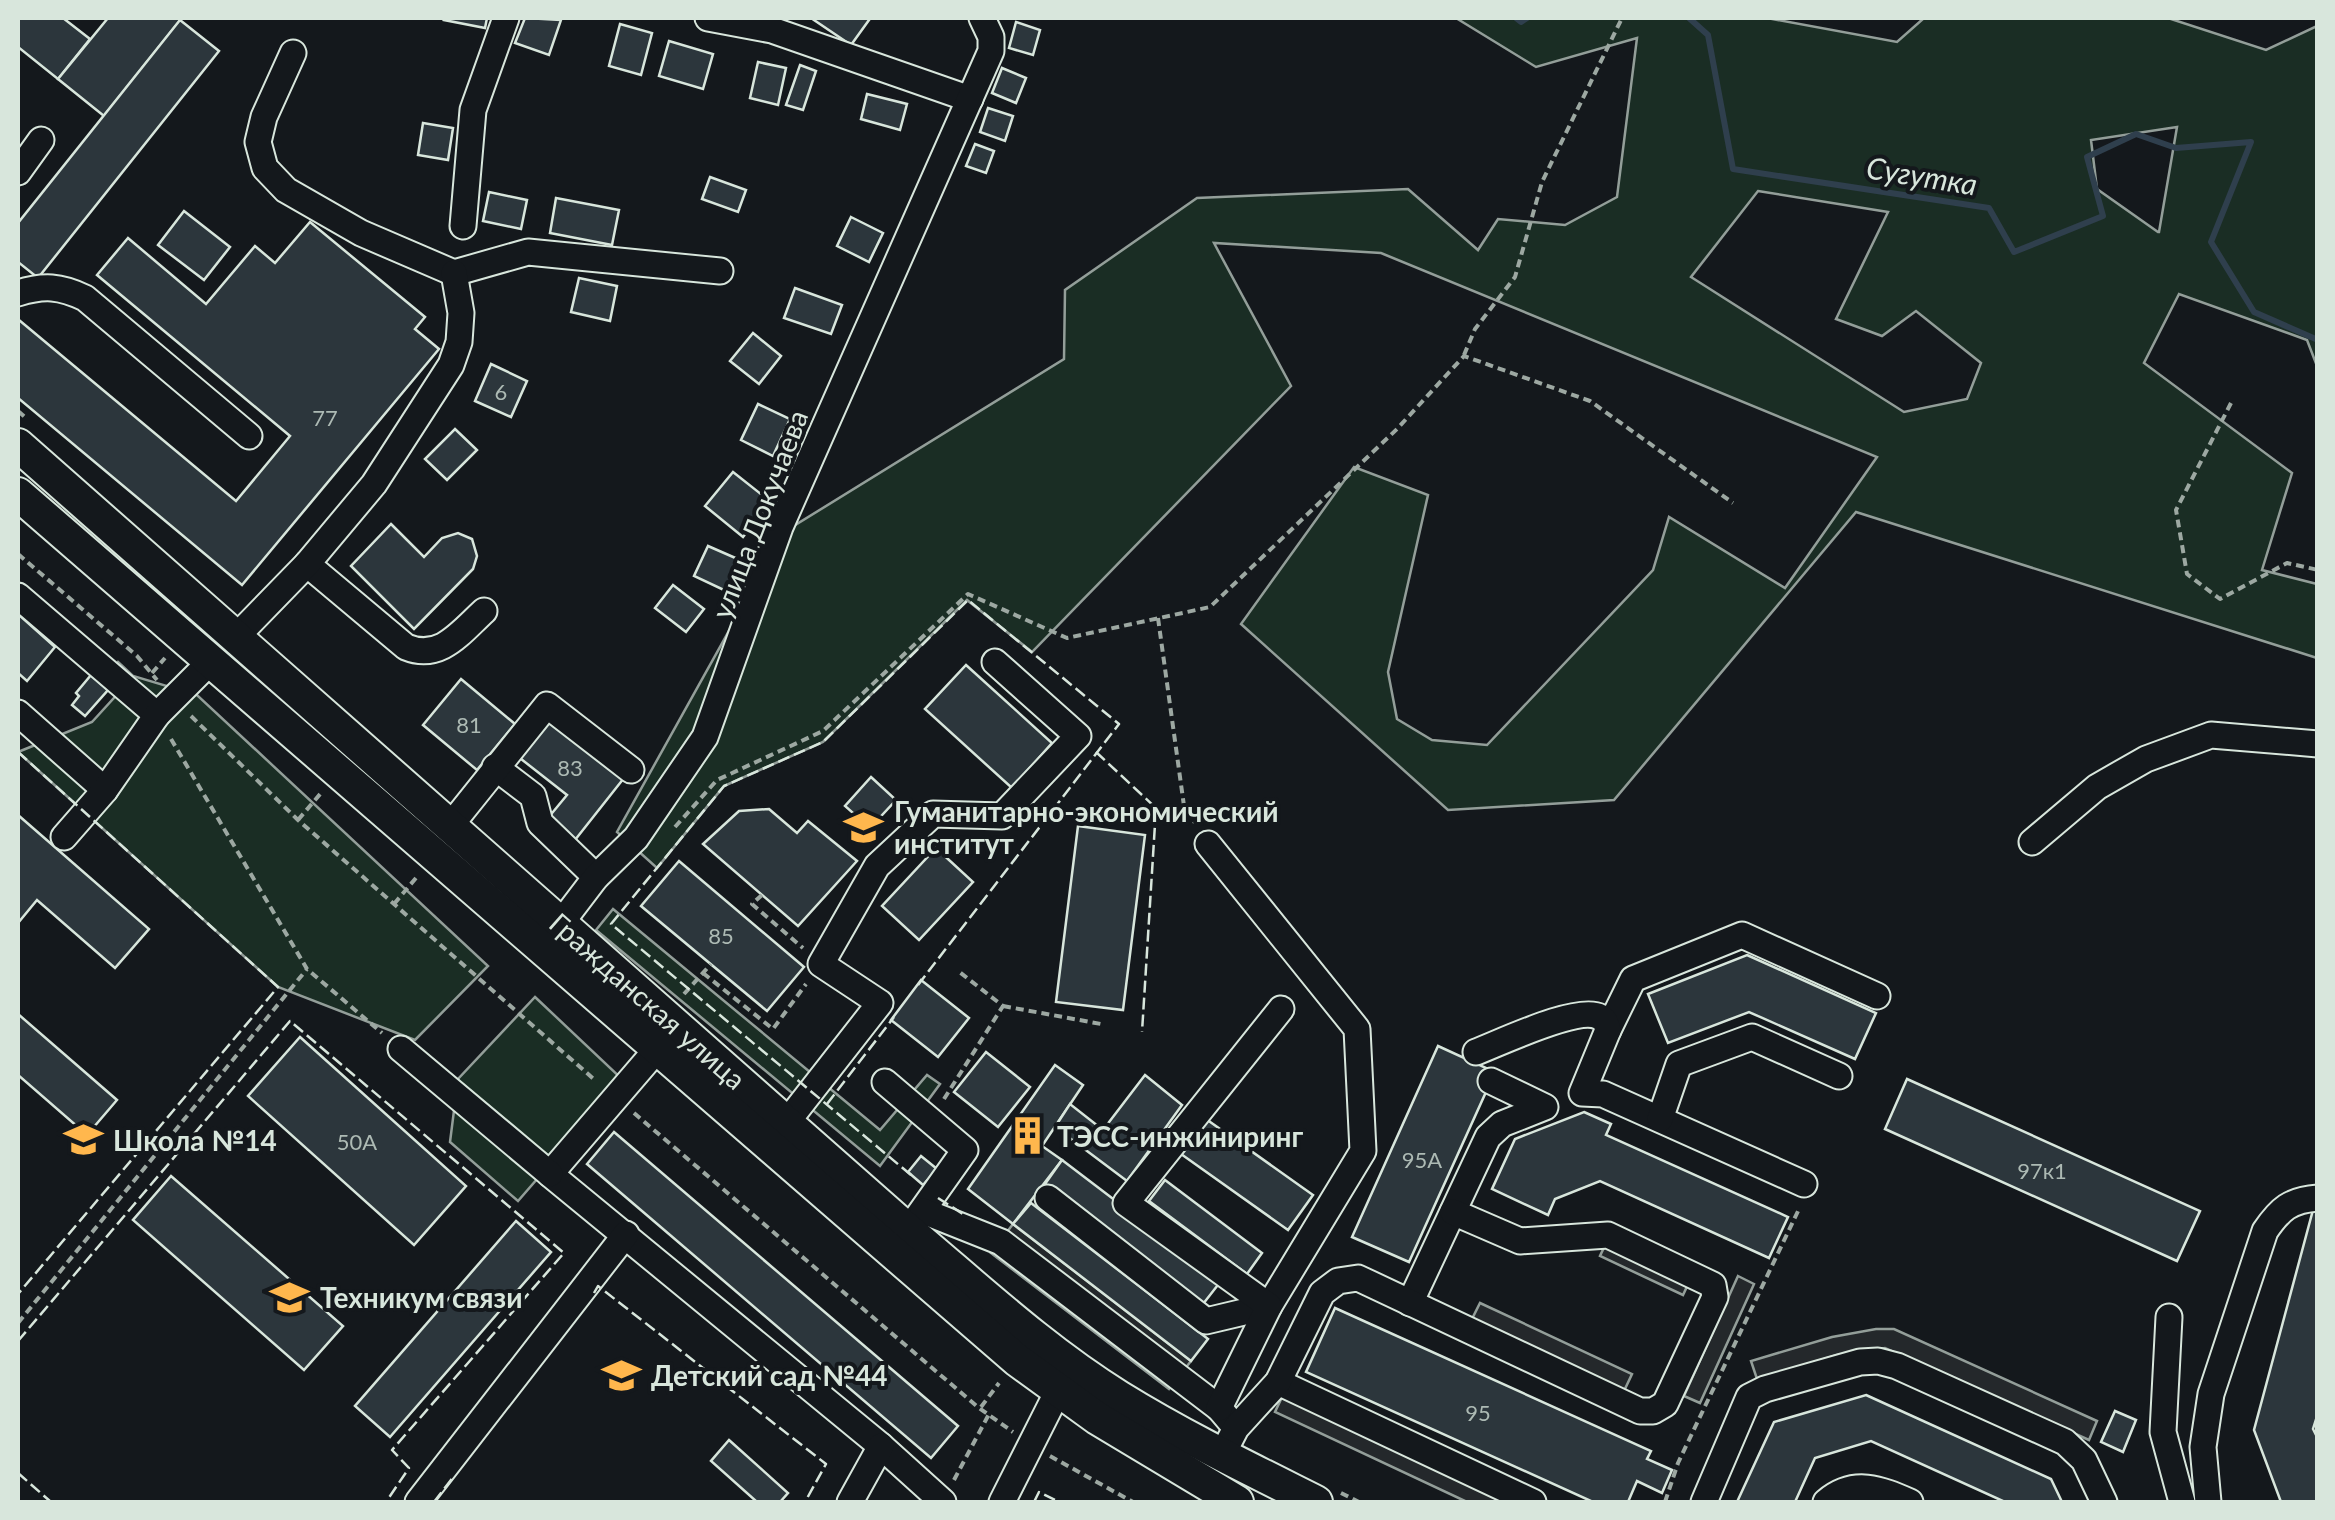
<svg xmlns="http://www.w3.org/2000/svg" width="2335" height="1520" font-family="Lato,sans-serif">
	<rect width="100%" height="100%" fill="#14181c"/>
	<!-- green -->
	<g fill="#1a2d24" stroke="#939e99" stroke-width="2.5" fill-rule="evenodd">
		<path d="M1456,18H1767L1897,42L1924,18H2168L2266,50L2317,26V366L2307,340L2179,294L2144,363L2292,473L2262,570L2317,584V658L1856,512L1614,800L1448,810L1241,624L1354,467L1428,495L1388,672L1397,719L1432,740L1487,745L1653,570L1669,517L1785,588L1877,457L1381,253L1214,243L1291,386L1032,652L967,600L823,742L724,786L657,868L617,832L784,532L1064,359L1065,290L1197,198L1408,189L1478,250L1498,219L1565,225L1617,197L1637,38L1536,67ZM2177,127L2159,232H2158L2097,189L2091,140ZM1758,191L1888,212L1836,319L1882,336L1916,311L1981,363L1967,399L1904,412L1691,277Z"/>
		<path d="M118,662L133,676L197,695L488,966L415,1040L278,987L18,752L92,722L122,689L107,675Z"/>
		<path d="M613,909L880,1130L927,1075L940,1084L880,1166L596,930Z"/>
		<path d="M535,997L623,1080L518,1201L450,1142L458,1079Z"/>
	</g>
	<!-- parking -->
	<g fill="#24282b" stroke="#939e99" stroke-width="2.5">
		<path d="M1013,1224L1191,1361L1169,1389L991,1253Z"/>
		<path d="M1608,1239L1691,1278L1683,1295L1600,1256Z"/>
		<path d="M1738,1276L1754,1284L1700,1403L1684,1396Z"/>
		<path d="M1480,1303L1632,1374L1624,1391L1472,1319Z"/>
		<path d="M1876,1329H1894L2097,1421L2089,1440L1885,1348L1837,1355L1757,1379L1751,1361L1832,1337Z"/>
		<path d="M1283,1395L1510,1502H1467L1275,1412Z"/>
	</g>
	<g fill="none" stroke-linecap="round" stroke-linejoin="round">
		<!-- stream -->
		<g stroke="#2f3f4d" stroke-width="6">
			<path d="M1516,18L1521,22L1527,18"/>
			<path d="M1689,18L1708,35L1733,169L1989,208L2014,252L2103,216L2087,157L2136,134L2176,148L2251,142L2211,242L2254,312L2318,340"/>
		</g>
	</g>
	<!-- building -->
	<g fill="#2c363c" stroke="#d8e6dc" stroke-width="2.5">
		<path d="M18,18H63L90,39L58,79L18,47Z"/>
		<path d="M108,18H182L104,116L58,79Z"/>
		<path d="M445,18H487L485,28L444,20Z"/>
		<path d="M525,18L561,20L549,55L515,43Z"/>
		<path d="M811,18H866L869,20L851,45Z"/>
		<path d="M180,20L219,51L38,278L18,262V223Z"/>
		<path d="M1016,22L1040,30L1033,55L1009,48Z"/>
		<path d="M620,24L652,33L641,75L609,66Z"/>
		<path d="M669,41L713,54L703,89L659,76Z"/>
		<path d="M758,62L786,68L778,105L750,98Z"/>
		<path d="M800,65L816,71L803,110L786,105Z"/>
		<path d="M1002,68L1026,78L1016,103L992,93Z"/>
		<path d="M867,94L907,104L900,130L861,119Z"/>
		<path d="M988,108L1013,116L1005,141L980,132Z"/>
		<path d="M423,123L453,128L448,160L418,155Z"/>
		<path d="M975,144L994,151L986,173L966,166Z"/>
		<path d="M710,177L746,190L738,212L702,199Z"/>
		<path d="M489,192L527,200L521,229L483,221Z"/>
		<path d="M556,198L619,210L612,245L550,233Z"/>
		<path d="M184,211L230,247L204,280L158,245Z"/>
		<path d="M851,217L883,233L869,262L837,246Z"/>
		<path d="M310,222L425,317L415,329L439,349L242,585L18,398V322L19,320L236,501L290,436L97,275L128,238L206,304L255,246L275,263Z"/>
		<path d="M579,278L617,286L610,321L571,312Z"/>
		<path d="M795,288L842,305L831,334L784,318Z"/>
		<path d="M753,333L781,356L759,384L730,361Z"/>
		<path d="M491,364L527,381L511,417L475,401Z"/>
		<path d="M758,404L790,419L773,456L741,440Z"/>
		<path d="M455,429L477,450L447,480L425,459Z"/>
		<path d="M733,472L771,502L743,537L705,506Z"/>
		<path d="M391,524L424,557L442,538L458,533L472,539L477,556L473,569L414,629L351,566Z"/>
		<path d="M708,546L740,560L726,591L694,576Z"/>
		<path d="M673,585L704,609L686,632L655,608Z"/>
		<path d="M18,614L55,647L27,681L18,673Z"/>
		<path d="M966,665L1052,743L1012,788L925,709Z"/>
		<path d="M91,675L108,690L85,716L72,705L79,696L76,693Z"/>
		<path d="M461,679L515,724L477,770L423,725Z"/>
		<path d="M547,716L624,778L575,840L548,818L567,795L516,755Z"/>
		<path d="M871,777L896,800L870,828L845,806Z"/>
		<path d="M769,809L797,833L808,821L857,861L798,926L703,844L739,811Z"/>
		<path d="M18,815L149,929L115,968L37,900L18,923Z"/>
		<path d="M1078,826L1145,835L1123,1010L1056,1002Z"/>
		<path d="M936,848L973,882L919,940L882,906Z"/>
		<path d="M679,861L804,967L767,1011L641,906Z"/>
		<path d="M1747,955L1876,1013L1855,1059L1749,1012L1668,1043L1648,994Z"/>
		<path d="M921,980L969,1018L938,1057L891,1020Z"/>
		<path d="M18,1014L117,1100L87,1135L18,1075Z"/>
		<path d="M300,1037L466,1186L414,1245L248,1096Z"/>
		<path d="M1438,1046L1495,1072L1409,1262L1352,1237Z"/>
		<path d="M986,1052L1030,1087L998,1127L954,1092Z"/>
		<path d="M1055,1065L1083,1085L1042,1146L1062,1160L1013,1224L968,1189Z"/>
		<path d="M1145,1075L1182,1105L1127,1181L1055,1127L1070,1104L1103,1130Z"/>
		<path d="M1907,1079L2200,1211L2177,1261L1885,1129Z"/>
		<path d="M1584,1112L1611,1124L1606,1135L1788,1217L1769,1258L1600,1181L1555,1199L1548,1215L1492,1189L1515,1139Z"/>
		<path d="M1206,1119L1313,1195L1288,1230L1181,1154Z"/>
		<path d="M614,1132L958,1426L931,1458L587,1164Z"/>
		<path d="M921,1156L937,1169L923,1185L908,1172Z"/>
		<path d="M1062,1160L1221,1281L1203,1304L1045,1184Z"/>
		<path d="M171,1176L343,1326L304,1370L133,1220Z"/>
		<path d="M1165,1180L1262,1253L1247,1274L1149,1201Z"/>
		<path d="M1031,1203L1208,1339L1191,1361L1013,1224Z"/>
		<path d="M2313,1210L2318,1212V1413L2313,1429L2318,1439V1502H2281L2254,1430Z"/>
		<path d="M516,1221L551,1252L390,1437L355,1406Z"/>
		<path d="M1335,1308L1651,1451L1647,1459L1672,1470L1662,1493L1637,1481L1628,1502H1593L1306,1372Z"/>
		<path d="M1866,1395L2051,1479L2062,1502H2005L1871,1441L1815,1458L1795,1502H1737L1774,1422Z"/>
		<path d="M2115,1411L2136,1420L2123,1452L2101,1442Z"/>
		<path d="M729,1440L788,1493L780,1502H757L711,1461Z"/>
	</g>
	<g fill="none" stroke-linecap="round" stroke-linejoin="round">
		<defs>
			<g id="minor">
				<path d="M708,18L772,30L970,99"/>
				<path d="M293,53L264,117L258,142L265,168L286,190L361,233L454,273L528,252L720,271"/>
				<path d="M18,172L41,140"/>
				<path d="M463,226L473,110L506,18"/>
				<path d="M18,293C44,285 60,286 85,298L249,436"/>
				<path d="M307,564L406,647C440,661 460,633 484,611"/>
				<path d="M18,596L157,715"/>
				<path d="M236,637L307,564L374,484L451,365L459,342L461,313L454,273"/>
				<path d="M18,713L105,790"/>
				<path d="M495,767L533,796L540,823L596,877"/>
				<path d="M450,826L547,705L631,770"/>
				<path d="M64,837L105,790L157,715L211,661"/>
				<path d="M2032,842L2097,787L2146,759L2211,735L2318,744"/>
				<path d="M561,923L596,877L636,838L705,737L780,527L991,51V37L982,18"/>
				<path d="M1608,1030L1633,979L1742,935L1877,996"/>
				<path d="M659,1047L550,1174L881,1446L943,1502"/>
				<path d="M401,1049L550,1174"/>
				<path d="M1476,1052C1500,1043 1578,1005 1600,1017C1606,1020 1606,1024 1608,1030L1582,1093L1603,1094L1804,1184"/>
				<path d="M885,1082L965,1150L914,1222"/>
				<path d="M1660,1119L1679,1064L1752,1037L1839,1076"/>
				<path d="M787,1122L880,1003L821,964L877,866L933,814L1002,816L1078,736L995,662"/>
				<path d="M1048,1198L1206,1321L1269,1306L1363,1151L1357,1029L1208,844"/>
				<path d="M923,1211L1001,1242L1219,1408L1230,1421"/>
				<path d="M1410,1303L1488,1137L1502,1124L1545,1107L1491,1081"/>
				<path d="M2169,1317L2163,1432L2182,1502"/>
				<path d="M1278,1382L1533,1502"/>
				<path d="M1219,1408L1269,1306L1126,1203L1281,1009"/>
				<path d="M1222,1455L1236,1428L1278,1382L1322,1293L1338,1281L1358,1278L1640,1411H1653L1665,1404L1715,1297L1713,1285L1608,1235L1520,1241L1453,1212"/>
				<path d="M418,1502L626,1234"/>
				<path d="M850,1502L881,1446"/>
				<path d="M1002,1502L1058,1391"/>
				<path d="M1704,1502L1749,1397L1765,1389L1860,1362L1878,1361L1897,1366L2065,1442L2084,1460L2104,1502"/>
				<path d="M1826,1502C1854,1478 1880,1489 1910,1502"/>
				<path d="M2208,1502L2203,1447L2211,1394L2265,1231C2280,1209 2290,1200 2318,1198"/>
			</g>
			<g id="major">
				<path id="s1" d="M18,445L908,1230C976,1287 1043,1350 1119,1397C1182,1436 1250,1469 1316,1502"/>
				<path d="M18,494L1017,1360L1097,1418L1237,1502"/>
			</g>
		</defs>
		<!-- minor casing -->
		<use href="#minor" stroke="#d8e6dc" stroke-width="29"/>
		<!-- major casing -->
		<use href="#major" stroke="#d8e6dc" stroke-width="36"/>
		<!-- path -->
		<g stroke="#9da8a2" stroke-width="4" stroke-dasharray="8 5" stroke-linecap="butt">
			<path d="M1464,355L1475,329L1515,277L1542,182L1622,18"/>
			<path d="M2231,403L2176,510L2187,574L2220,599L2287,563L2318,570"/>
			<path d="M18,411L26,418"/>
			<path d="M18,554L137,656L157,680"/>
			<path d="M1158,618L1184,806L1195,823"/>
			<path d="M152,673L165,658"/>
			<path d="M191,716L298,820L596,1081"/>
			<path d="M171,739L307,969L382,1033"/>
			<path d="M298,820L321,793"/>
			<path d="M675,827L717,780L823,731L968,594L1067,638L1210,607L1397,429L1464,356L1590,401L1733,503"/>
			<path d="M762,895L752,904L803,948"/>
			<path d="M394,904L416,878"/>
			<path d="M703,973L773,1029L806,984"/>
			<path d="M684,994L711,964"/>
			<path d="M1003,1006L1101,1024"/>
			<path d="M944,1099L1003,1006L957,970"/>
			<path d="M634,1113L979,1408L1013,1432"/>
			<path d="M18,1323L307,969"/>
			<path d="M981,1407L999,1383"/>
			<path d="M1050,1456L1133,1502"/>
			<path d="M954,1480L989,1414"/>
			<path d="M1341,1493L1359,1502"/>
			<path d="M1665,1502L1678,1463L1800,1207"/>
		</g>
		<!-- minor -->
		<use href="#minor" stroke="#14181c" stroke-width="25"/>
		<!-- major -->
		<use href="#major" stroke="#14181c" stroke-width="32"/>
		<!-- fence -->
		<g stroke="#d8e6dc" stroke-width="2.5" stroke-dasharray="12 5" stroke-linecap="butt">
			<path d="M18,752L278,987L18,1294"/>
			<path d="M1096,752L1156,808L1142,1032"/>
			<path d="M827,1104L894,1017"/>
			<path d="M911,1175L611,924L724,786L823,742L968,600L1119,724L918,985"/>
			<path d="M938,1198L963,1214"/>
			<path d="M594,1293L598,1286L826,1464L805,1502"/>
			<path d="M18,1341L290,1021L564,1253L392,1450L409,1468L386,1502"/>
			<path d="M18,1473L51,1502"/>
			<path d="M434,1502L454,1476"/>
			<path d="M1034,1502L1039,1492L1059,1502"/>
		</g>
	</g>
	<!-- icons -->
	<defs>
		<symbol id="university-bare" viewBox="-9 -9 18 18"><path d="M0-5L7-2L0 1L-7-2ZM-4 1L0 2.5L4 1V4Q0 6-4 4Z" fill="#ffb74d" stroke="#14181c" stroke-width="2.5" paint-order="stroke"/></symbol>
		<symbol id="building-bare" viewBox="-9 -9 18 18"><path d="M-4-6H4V6H1V3H-1V6H-4ZM-2.5-4.3h1.7v1.8h-1.7ZM.8-4.3h1.7v1.8H.8ZM-2.5-1h1.7V.8h-1.7ZM.8-1h1.7V.8H.8Z" fill="#ffb74d" stroke="#14181c" stroke-width="2.5" paint-order="stroke"/></symbol>
		<symbol id="school-bare" viewBox="-9 -9 18 18"><path d="M0-5L7-2L0 1L-7-2ZM-4 1L0 2.5L4 1V4Q0 6-4 4Z" fill="#ffb74d" stroke="#14181c" stroke-width="2.5" paint-order="stroke"/></symbol>
	</defs>
	<g fill-rule="evenodd">
		<use href="#university-bare" x="836" y="800" width="55" height="55"/>
		<use href="#building-bare" x="1000" y="1108" width="55" height="55"/>
		<use href="#school-bare" x="56" y="1112" width="55" height="55"/>
		<use href="#university-bare" x="262" y="1270" width="55" height="55"/>
		<use href="#school-bare" x="594" y="1348" width="55" height="55"/>
	</g>
	<g text-anchor="middle" dominant-baseline="central" stroke-width="8" stroke-linejoin="round" paint-order="stroke">
		<!-- number labels -->
		<g font-size="22" fill="#adbab4">
			<text x="501" y="391">6</text>
			<text x="325" y="417">77</text>
			<text x="469" y="724">81</text>
			<text x="570" y="767">83</text>
			<text x="721" y="935">85</text>
			<text x="357" y="1141">50А</text>
			<text x="1422" y="1159">95А</text>
			<text x="2042" y="1170">97к1</text>
			<text x="1478" y="1412">95</text>
		</g>
		<!-- street labels -->
		<g font-size="28" fill="#d8e6dc" stroke="#14181c">
			<text transform="translate(759 514) rotate(-69)">улица Докучаева</text>
			<text stroke="none"><textPath href="#s1" startOffset="840">Гражданская улица</textPath></text>
		</g>
		<!-- poi labels -->
		<g font-size="28" font-weight="bold" fill="#d8e6dc" stroke="#14181c" text-anchor="start">
			<text x="894" y="811">Гуманитарно-экономический<tspan x="894" dy="32">институт</tspan></text>
			<text x="1057" y="1136">ТЭСС-инжиниринг</text>
			<text x="113" y="1140">Школа №14</text>
			<text x="320" y="1297">Техникум связи</text>
			<text x="651" y="1375">Детский сад №44</text>
		</g>
		<!-- water labels -->
		<g font-size="30" font-style="italic" fill="#d8e6dc" stroke="#14181c">
			<text transform="translate(1922 175) rotate(9)">Сугутка</text>
		</g>
	</g>
	<!-- border -->
	<rect width="2335" height="1520" fill="none" stroke="#d8e6dc" stroke-width="40"/>
</svg>
